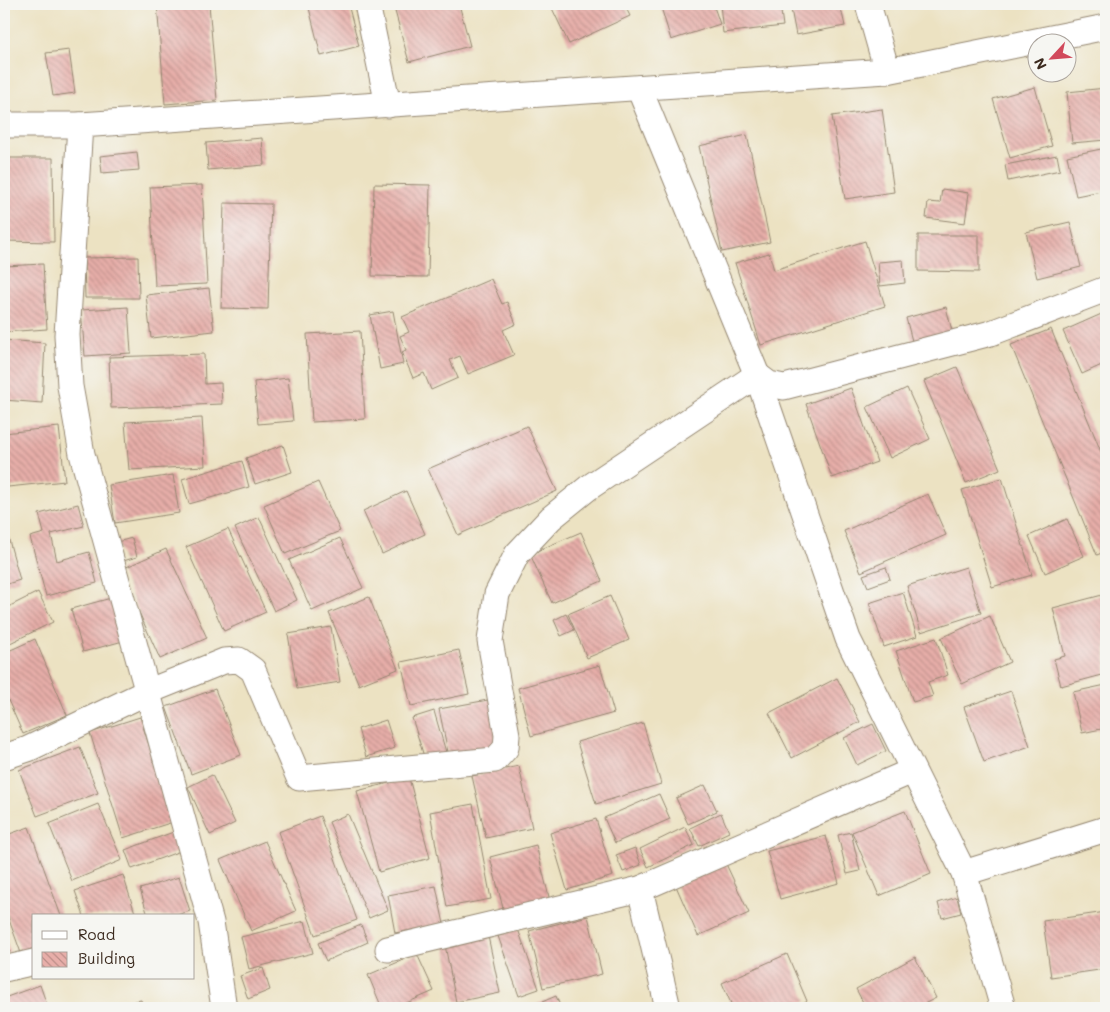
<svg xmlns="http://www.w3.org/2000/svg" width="1110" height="1012" font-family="Mali,sans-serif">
	<defs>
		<pattern id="building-back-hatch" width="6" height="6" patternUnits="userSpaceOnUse" patternTransform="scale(1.25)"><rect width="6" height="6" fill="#e7aea9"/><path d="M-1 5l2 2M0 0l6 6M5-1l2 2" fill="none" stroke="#bc8e89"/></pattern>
	</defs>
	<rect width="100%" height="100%" fill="#f6f6f2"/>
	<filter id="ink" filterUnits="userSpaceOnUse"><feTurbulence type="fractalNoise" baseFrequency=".02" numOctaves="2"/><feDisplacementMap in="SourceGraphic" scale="10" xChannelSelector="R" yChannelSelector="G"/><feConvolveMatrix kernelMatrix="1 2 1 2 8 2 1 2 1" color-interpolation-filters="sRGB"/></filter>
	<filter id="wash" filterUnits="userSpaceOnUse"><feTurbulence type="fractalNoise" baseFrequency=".0096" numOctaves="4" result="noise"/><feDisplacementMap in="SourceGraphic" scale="20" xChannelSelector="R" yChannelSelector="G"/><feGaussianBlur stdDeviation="1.12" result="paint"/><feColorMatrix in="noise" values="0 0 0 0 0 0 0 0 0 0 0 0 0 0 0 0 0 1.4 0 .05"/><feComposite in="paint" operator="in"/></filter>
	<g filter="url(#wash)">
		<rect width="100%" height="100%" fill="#ece2c2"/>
		<g id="blocks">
			<!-- building -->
			<g fill="url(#building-back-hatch)">
				<path d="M157,4H209L217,100L165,104Z"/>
				<path d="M308,4H348L359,46L321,56Z"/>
				<path d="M393,4H459L470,46L409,62Z"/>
				<path d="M550,4H624L630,16L569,44Z"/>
				<path d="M660,4H713L720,24L671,40Z"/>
				<path d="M720,4H780L783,26L723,33Z"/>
				<path d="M790,4H840L845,26L796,35Z"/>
				<path d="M69,50L75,93L53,96L46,53Z"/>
				<path d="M1035,87L1052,146L1010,158L993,99Z"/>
				<path d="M1106,88V140L1072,143L1067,92Z"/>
				<path d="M882,109L894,192L845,199L832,116Z"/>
				<path d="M747,135L770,242L722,252L699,146Z"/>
				<path d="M262,138L264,165L208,170L206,143Z"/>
				<path d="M1106,148V190L1076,196L1067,156Z"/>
				<path d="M137,152L139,170L102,173L100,156Z"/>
				<path d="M1057,155L1060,170L1008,181L1005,165Z"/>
				<path d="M4,158H53L54,242L4,241Z"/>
				<path d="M374,184L430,185L428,277L372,276Z"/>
				<path d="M202,185L207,284L155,286L150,187Z"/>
				<path d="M942,189L969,193L965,223L926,218L928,202L940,203Z"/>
				<path d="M224,203L271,204L268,309L221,308Z"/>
				<path d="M1070,222L1081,267L1037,278L1026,232Z"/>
				<path d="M918,235H979V272L918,271Z"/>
				<path d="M865,241L885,306L761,345L735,263L769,253L774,270Z"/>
				<path d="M138,257L139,298H85L84,258Z"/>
				<path d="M903,260L905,283L880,286L878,262Z"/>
				<path d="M43,264L47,329L4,332V266Z"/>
				<path d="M491,279L502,304L507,302L516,324L503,330L514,355L468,374L460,356L450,360L458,378L431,390L424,373L413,378L402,352L406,350L400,336L409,332L402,317Z"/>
				<path d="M209,288L214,331L151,338L146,295Z"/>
				<path d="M128,307L131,353L85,356L81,310Z"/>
				<path d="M946,307L952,331L912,341L906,318Z"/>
				<path d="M393,311L403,364L380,369L370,315Z"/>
				<path d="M1106,312V363L1082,374L1063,331Z"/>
				<path d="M1051,329L1106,464V551L1097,555L1011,345Z"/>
				<path d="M360,331L365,419L312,422L307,334Z"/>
				<path d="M4,340L45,343L42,403L4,400Z"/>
				<path d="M204,354L205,384L221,383L222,404L111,408L109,357Z"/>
				<path d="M957,367L1000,469L966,483L924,381Z"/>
				<path d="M288,378L293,421L258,424L254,382Z"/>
				<path d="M851,388L877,462L832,478L806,404Z"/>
				<path d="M907,388L930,439L890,458L867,407Z"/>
				<path d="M202,418L205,466L129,470L125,422Z"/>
				<path d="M527,426L557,491L458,535L428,469Z"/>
				<path d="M59,427L65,481L8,487L4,433Z"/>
				<path d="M283,445L292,472L255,484L246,458Z"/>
				<path d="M242,461L249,487L189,504L182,479Z"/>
				<path d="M173,475L179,513L115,523L109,485Z"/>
				<path d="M1002,478L1032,575L992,587L962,490Z"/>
				<path d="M318,482L340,531L285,554L264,505Z"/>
				<path d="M406,491L425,534L382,554L363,511Z"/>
				<path d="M928,494L946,535L861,572L844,531Z"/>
				<path d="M78,504L84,526L51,534L57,561L89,552L97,583L46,596L30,537L44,533L39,514Z"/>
				<path d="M259,517L297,600L274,611L235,528Z"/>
				<path d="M1067,519L1084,556L1045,573L1029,536Z"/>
				<path d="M228,529L266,612L224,631L186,547Z"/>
				<path d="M581,532L602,581L552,603L530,554Z"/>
				<path d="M7,533L20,580L4,585V534Z"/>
				<path d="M132,538L137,557L123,561L117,542Z"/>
				<path d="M340,538L363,588L312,611L289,560Z"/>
				<path d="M166,549L207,638L160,659L120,570Z"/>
				<path d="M886,567L890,579L868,587L863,575Z"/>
				<path d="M966,567L981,613L921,632L907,586Z"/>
				<path d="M38,592L53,622L4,646V609Z"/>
				<path d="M903,592L917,636L884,647L869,603Z"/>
				<path d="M1106,594V674L1061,686L1054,659L1065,656L1053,608Z"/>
				<path d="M610,596L629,640L587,658L568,614Z"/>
				<path d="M369,597L398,669L359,685L329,613Z"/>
				<path d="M111,598L123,641L83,652L71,609Z"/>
				<path d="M566,614L574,630L561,636L554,620Z"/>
				<path d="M990,616L1010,662L962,684L941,638Z"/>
				<path d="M331,627L340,682L297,689L288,634Z"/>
				<path d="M936,638L948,675L928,682L933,696L913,702L896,651Z"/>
				<path d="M35,639L67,715L23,734L4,691V653Z"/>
				<path d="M459,650L469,694L411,706L401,662Z"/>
				<path d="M600,665L614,713L531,736L518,688Z"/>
				<path d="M837,678L860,722L792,758L769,713Z"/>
				<path d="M1106,685V728L1082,733L1073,692Z"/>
				<path d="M215,689L241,755L191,774L166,707Z"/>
				<path d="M1011,691L1030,746L984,762L964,707Z"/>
				<path d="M493,699L503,746L449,757L439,709Z"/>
				<path d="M434,711L448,759L427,766L412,718Z"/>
				<path d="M140,717L173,822L123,838L90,733Z"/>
				<path d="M386,720L395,748L366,757L358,729Z"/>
				<path d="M643,723L661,784L596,804L577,742Z"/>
				<path d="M873,724L886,751L857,765L844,738Z"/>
				<path d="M80,747L98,793L37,816L19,770Z"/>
				<path d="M519,766L532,828L486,838L472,776Z"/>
				<path d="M212,775L235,823L210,835L188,787Z"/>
				<path d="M409,778L430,858L379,872L357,791Z"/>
				<path d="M705,785L717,811L688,824L676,798Z"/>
				<path d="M659,794L670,819L615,843L604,818Z"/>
				<path d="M98,804L122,860L72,881L49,824Z"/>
				<path d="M473,804L491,899L447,907L430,812Z"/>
				<path d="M905,811L931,874L879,896L852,832Z"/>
				<path d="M721,813L729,832L699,846L690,828Z"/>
				<path d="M348,814L388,910L369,918L329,822Z"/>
				<path d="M320,816L357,920L315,935L278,832Z"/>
				<path d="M596,819L613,876L567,890L550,833Z"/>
				<path d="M29,827L61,916H34V948L21,953L4,906V836Z"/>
				<path d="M685,827L694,845L648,867L640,849Z"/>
				<path d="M176,831L183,850L132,869L125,850Z"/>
				<path d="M851,832L860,871L847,874L838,835Z"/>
				<path d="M826,836L839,883L780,899L767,851Z"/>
				<path d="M265,841L296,911L251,931L220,860Z"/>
				<path d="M536,845L550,901L504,912L490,857Z"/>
				<path d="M635,848L641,865L623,872L616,855Z"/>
				<path d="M726,864L749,913L698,936L676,886Z"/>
				<path d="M123,875L136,916H84L75,891Z"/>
				<path d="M179,877L190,911L174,916H148L140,889Z"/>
				<path d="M436,886L444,924L395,933L388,895Z"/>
				<path d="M957,897L961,913L942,918L938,903Z"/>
				<path d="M1106,912V969L1051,977L1043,921Z"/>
				<path d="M588,916L602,974L543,988L529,931Z"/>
				<path d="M305,921L313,953L249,969L241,937Z"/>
				<path d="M361,925L368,942L326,961L318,943Z"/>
				<path d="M518,929L539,989L519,996L498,936Z"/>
				<path d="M4,935L10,952L4,954Z"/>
				<path d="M488,936L500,993L456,1002L445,945Z"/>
				<path d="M417,954L434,991L395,1008H382L368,975Z"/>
				<path d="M787,954L807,1001L790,1008H733L722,983Z"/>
				<path d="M915,957L936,998L916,1008H866L856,989Z"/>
				<path d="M263,968L270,990L248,999L240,976Z"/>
				<path d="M40,985L48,1008H4V998Z"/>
				<path d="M556,996L561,1008H528Z"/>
				<path d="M141,1000L143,1008H108V1007Z"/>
				<path d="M451,1004V1008H432V1007Z"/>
				<path d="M1106,1004V1008H1095Z"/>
			</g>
		</g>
	</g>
	<g filter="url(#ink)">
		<use href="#blocks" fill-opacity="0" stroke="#948670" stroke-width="1"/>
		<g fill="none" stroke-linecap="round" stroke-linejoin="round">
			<defs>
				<g id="minor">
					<path d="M367,4L388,105"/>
					<path d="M868,4L887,71"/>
					<path d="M639,88L757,375L848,639L964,873L1003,1008"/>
					<path d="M4,125H80L887,71L1106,27"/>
					<path d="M80,125L67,335L70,386L82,454L211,922L224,1008"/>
					<path d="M4,757L28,749L147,692L224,661L239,660L253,670L299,778L495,760L506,748L507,735L490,641L497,594L517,554L551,518L588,488L757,375L769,384L784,387L991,333L1106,289"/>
					<path d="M964,873L1106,829"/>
					<path d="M640,889L668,1008"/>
					<path d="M388,949L640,889L912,771"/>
					<path d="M4,969L34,962"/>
				</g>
			</defs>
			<!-- minor casing -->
			<use href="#minor" stroke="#948670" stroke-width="27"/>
			<!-- minor -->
			<use href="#minor" stroke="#fff" stroke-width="25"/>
		</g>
	</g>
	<!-- margin -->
	<rect width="1110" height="1012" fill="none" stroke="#f6f6f2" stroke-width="20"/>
	<!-- legend -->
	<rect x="32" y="914" width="162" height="65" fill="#f6f6f2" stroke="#aba49d"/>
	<rect x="42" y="931" width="25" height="8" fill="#ffffff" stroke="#aba49d"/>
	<text x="78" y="940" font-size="15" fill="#3b2a1e">Road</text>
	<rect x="42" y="952" width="25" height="15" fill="url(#building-back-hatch)" stroke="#aba49d"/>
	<text x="78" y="964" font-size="15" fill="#3b2a1e">Building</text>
	<!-- north arrow -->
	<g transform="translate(1052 58) rotate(244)"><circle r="24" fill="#f6f6f2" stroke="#aba49d"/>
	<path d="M0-4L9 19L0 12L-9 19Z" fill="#d1495b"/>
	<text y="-8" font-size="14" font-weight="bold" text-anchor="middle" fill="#3b2a1e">N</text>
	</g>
</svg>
